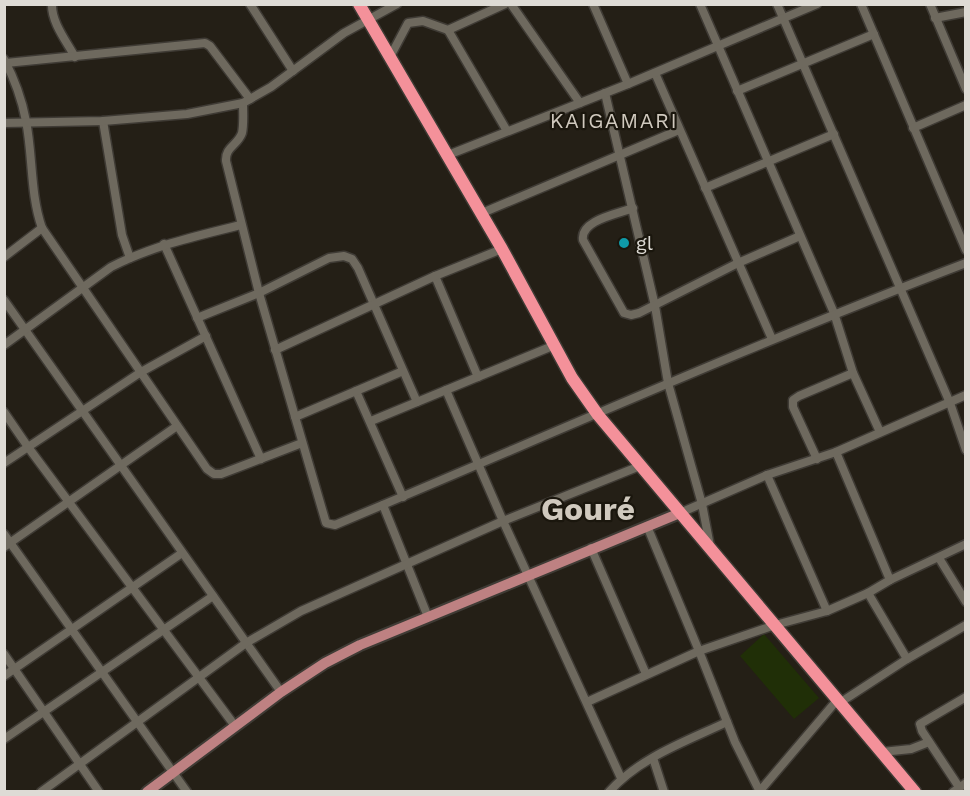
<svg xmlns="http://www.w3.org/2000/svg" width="970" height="796" font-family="'Work Sans',sans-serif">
	<rect width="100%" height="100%" fill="#241f16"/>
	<!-- green -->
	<path fill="#202f07" d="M764,634L819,698L794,719L740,656Z"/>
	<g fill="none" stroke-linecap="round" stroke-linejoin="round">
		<defs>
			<g id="minor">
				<path d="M52,4C51,22 67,42 75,57"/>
				<path d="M250,4L293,71"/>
				<path d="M511,4L580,103"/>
				<path d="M593,4L628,84"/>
				<path d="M700,4L834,313L853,373L880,432"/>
				<path d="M777,4L950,403L966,450"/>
				<path d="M861,4L966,250"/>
				<path d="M930,4L966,89"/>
				<path d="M935,18L966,12"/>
				<path d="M448,30L507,131"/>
				<path d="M390,57L408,23L423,21L448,30L505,4"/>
				<path d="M4,59C14,78 22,100 26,121C33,156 30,194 42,228L207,469L214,474H221L302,443"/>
				<path d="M6,63L205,43L210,46L250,99"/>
				<path d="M655,73L772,339"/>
				<path d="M737,91L874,34"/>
				<path d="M605,93L655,306L668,383L702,504L710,546"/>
				<path d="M243,103C243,113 244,124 242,133C238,145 225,147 226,161L259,293L326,523L335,525C545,437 753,344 966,263"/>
				<path d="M103,121L122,235L130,258"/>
				<path d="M4,123L103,121L187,114L243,103L271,87L344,33L397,4"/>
				<path d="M913,128L966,105"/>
				<path d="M448,155L628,84L817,4"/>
				<path d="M705,188L834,134"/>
				<path d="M633,208C618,214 580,220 583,240L624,313L631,315L639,313L738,263L800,236"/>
				<path d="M482,213L679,130"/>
				<path d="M164,244L261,459"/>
				<path d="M4,257L42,228"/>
				<path d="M435,276L478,377"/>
				<path d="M4,300L281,692"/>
				<path d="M197,318L259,293L329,258L344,256L352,259L358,268L417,402"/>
				<path d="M4,345L111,267C152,246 196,236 241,225"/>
				<path d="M275,350L435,276L502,249"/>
				<path d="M446,390L503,521L621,778"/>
				<path d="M356,391L403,497"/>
				<path d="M4,412L28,447L235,726"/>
				<path d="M295,417L403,371"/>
				<path d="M371,421L555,345"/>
				<path d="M836,452L890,580"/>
				<path d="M817,459L793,407V400L799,396L853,373"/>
				<path d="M4,463L141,372L206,336"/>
				<path d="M767,475L827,611"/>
				<path d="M383,505L428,617"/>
				<path d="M680,513L767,475L836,452L966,395"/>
				<path d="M647,526L699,651L735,742L760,792"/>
				<path d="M4,534L187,792"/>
				<path d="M4,547L177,426"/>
				<path d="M591,548L646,674"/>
				<path d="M939,558L966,602"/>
				<path d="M868,593L907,659"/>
				<path d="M4,654L99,792"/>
				<path d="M4,676L182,553"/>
				<path d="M587,702L699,651L775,625L827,611L868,593L890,580L966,544"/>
				<path d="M841,702L907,659L966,625"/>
				<path d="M4,739L213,596"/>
				<path d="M882,752L911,749L929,742"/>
				<path d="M653,758L664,792"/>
				<path d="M959,787L922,731L920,724L966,697"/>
				<path d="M41,792L246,643L301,611L503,521L640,466"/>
				<path d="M609,792C640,757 687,741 727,722"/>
				<path d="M759,792L838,699"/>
				<path d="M953,792L966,783"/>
			</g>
			<path id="major" d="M147,792L281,692L325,663L360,645L428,617L680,513"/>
			<path id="highway" d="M359,4L502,249L572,378L598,415L915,792"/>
		</defs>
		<!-- minor casing -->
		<use href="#minor" stroke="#3f3b35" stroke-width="11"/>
		<!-- major casing -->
		<use href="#major" stroke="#3f3b35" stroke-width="14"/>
		<!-- highway casing -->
		<use href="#highway" stroke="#3f3b35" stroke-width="15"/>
		<!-- minor -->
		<use href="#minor" stroke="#6e695e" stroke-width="8"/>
		<!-- major -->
		<use href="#major" stroke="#be8182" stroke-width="10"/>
		<!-- highway -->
		<use href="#highway" stroke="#f4919a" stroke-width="12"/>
	</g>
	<!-- markers -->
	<circle fill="#0f9aa8" stroke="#1a160d" stroke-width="2" cx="624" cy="243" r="6"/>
	<g text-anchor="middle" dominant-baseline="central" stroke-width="4.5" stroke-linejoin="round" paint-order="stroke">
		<!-- poi labels -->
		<g font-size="20" fill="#dedbd5" stroke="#1a160d" text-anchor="start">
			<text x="636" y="243">gl</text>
		</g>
		<!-- neighbourhood labels -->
		<g font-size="21" letter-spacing="1.5" fill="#d0c9be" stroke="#1a160d">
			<text x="614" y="120">KAIGAMARI</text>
		</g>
		<!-- town labels -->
		<g font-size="32" font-weight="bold" fill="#d0c9be" stroke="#1a160d">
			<text x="588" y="509">Gouré</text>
		</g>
	</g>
	<!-- border -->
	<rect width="970" height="796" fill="none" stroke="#dedbd5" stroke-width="12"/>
</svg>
